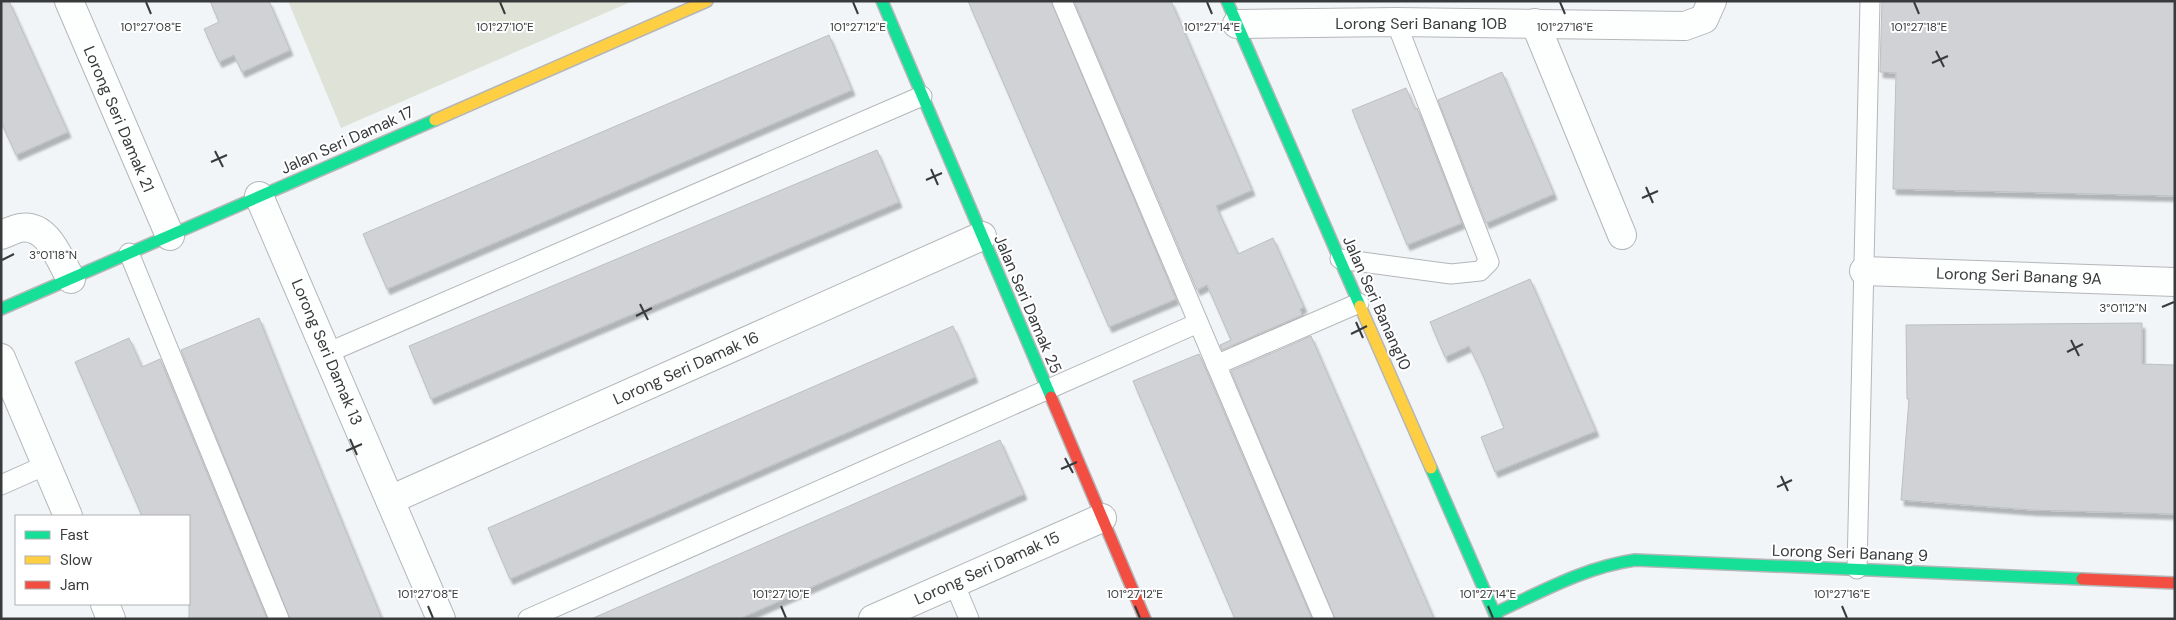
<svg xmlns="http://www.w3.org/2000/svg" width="2176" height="620" font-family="'DM Sans',sans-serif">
	<defs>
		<filter id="shadow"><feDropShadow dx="3" dy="5.5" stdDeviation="1" flood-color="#0004"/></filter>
	</defs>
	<rect width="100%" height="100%" fill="#f2f5f8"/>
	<!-- green -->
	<path fill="#dfe3d7" d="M288,1H633L341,128Z"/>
	<!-- building -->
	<g fill="#d0d2d5" stroke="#bdbfc1" filter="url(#shadow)">
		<path d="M1,1H9L68,132L16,155L1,122Z"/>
		<path d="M210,1H269L290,50L242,72L234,55L219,62L204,29L219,22Z"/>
		<path d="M968,1H1051L1176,299L1109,327Z"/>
		<path d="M1074,1H1171L1252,190L1216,206L1238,254L1273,238L1304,307L1300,309L1302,315L1222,350L1220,345L1231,340L1207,285L1197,290Z"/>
		<path d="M1882,1H2175V196L1893,189L1896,73L1880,72Z"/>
		<path d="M829,35L852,90L387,289L363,234Z"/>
		<path d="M1502,72L1554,194L1486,223L1438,100Z"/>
		<path d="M1406,88L1415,109L1417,108L1462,223L1407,245L1352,110Z"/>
		<path d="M877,150L899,202L431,399L409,346Z"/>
		<path d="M1530,279L1596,431L1495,472L1481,437L1504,428L1482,373L1469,346L1445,357L1430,322Z"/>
		<path d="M259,318L282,376L382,619H290L181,350Z"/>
		<path d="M2142,323V364L2175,365V514L2032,510L1901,500L1909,399H1907L1906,325Z"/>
		<path d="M953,326L975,377L510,579L488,528Z"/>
		<path d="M1311,336L1422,591L1434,619H1335L1231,371Z"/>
		<path d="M129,338L142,367L160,359L267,619H189V516H142L75,362Z"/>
		<path d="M1199,354L1206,370L1312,619H1235L1133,381Z"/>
		<path d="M1000,440L1024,494L791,596L739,619H591Z"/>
	</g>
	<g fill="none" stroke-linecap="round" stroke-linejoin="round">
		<defs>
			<g id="lane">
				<path d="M1062,1L1324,619"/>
				<path d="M129,253L279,619"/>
				<path d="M1340,259L1451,274L1480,271L1489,262L1396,22"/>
				<path d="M327,353L922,96"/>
				<path d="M1216,365L1359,303"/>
				<path d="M1,485L46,465"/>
				<path d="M1857,569L1870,1"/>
				<path d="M954,583L969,619"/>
				<path d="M528,619L1198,323"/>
			</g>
			<g id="street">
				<path d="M69,1L170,236"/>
				<path d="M1535,23L1622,235"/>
				<path d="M1237,24L1396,22L1685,26L1704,19L1712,1"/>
				<path d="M259,196L441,619"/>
				<path d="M1,235C7,233 14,229 20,228C48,223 59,259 71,279"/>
				<path d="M1864,271L2175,282"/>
				<path d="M1,358L68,516"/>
				<path d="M390,500L982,236"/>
				<path d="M105,604L111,619"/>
				<path d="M873,619L1102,518"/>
			</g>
			<g id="fast">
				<path d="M882,1L1051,397"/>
				<path d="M1227,1L1360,306"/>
				<path d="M1,309L435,120"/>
				<path d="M1431,468L1497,619"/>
				<path d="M1495,613C1541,592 1585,567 1635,560L2082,579"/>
			</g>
			<g id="slow">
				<path d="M435,120L707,1"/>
				<path d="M1360,306L1431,468"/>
			</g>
			<g id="jam">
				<path d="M1051,397L1145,619"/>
				<path d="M2082,579L2175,583"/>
			</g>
		</defs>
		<!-- lane casing -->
		<use href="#lane" stroke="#b4b6b8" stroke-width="21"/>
		<!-- street casing -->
		<use href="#street" stroke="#b4b6b8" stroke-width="30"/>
		<!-- fast casing -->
		<use href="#fast" stroke="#b4b6b8" stroke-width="14"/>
		<!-- slow casing -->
		<use href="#slow" stroke="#b4b6b8" stroke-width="14"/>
		<!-- jam casing -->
		<use href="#jam" stroke="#b4b6b8" stroke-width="14"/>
		<!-- lane -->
		<use href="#lane" stroke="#fdfefe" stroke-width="19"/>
		<!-- street -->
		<use href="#street" stroke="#fdfefe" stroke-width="28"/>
		<!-- fast -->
		<use href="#fast" stroke="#16e098" stroke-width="11"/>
		<!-- slow -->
		<use href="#slow" stroke="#ffcf43" stroke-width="11"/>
		<!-- jam -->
		<use href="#jam" stroke="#f24e42" stroke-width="11"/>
	</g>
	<!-- ticks -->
	<path fill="none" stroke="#383a3c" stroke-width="2" d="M146,2L151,14M500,2L505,14M853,2L858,14M1207,2L1212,14M1560,2L1565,14M1914,2L1919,14M1936,51L1944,67M1932,63L1948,56M215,151L223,167M211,162L227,155M931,169L938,185M926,180L942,173M1646,187L1653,203M1642,198L1658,191M2,260L14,254M640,304L648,320M2162,307L2174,302M636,316L652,308M1356,322L1363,338M1351,334L1367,326M2071,340L2079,356M2067,352L2083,344M350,439L357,455M346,451L362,444M1065,458L1073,473M1061,469L1077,462M1781,476L1788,491M1777,487L1792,480M428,606L433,618M781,606L786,618M1135,606L1140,618M1488,606L1493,618M1842,606L1847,618"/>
	<g text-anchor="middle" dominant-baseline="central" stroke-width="4" stroke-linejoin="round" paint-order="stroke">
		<!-- street labels -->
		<g font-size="16" fill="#383a3c" stroke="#fff">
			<text x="1421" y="23">Lorong Seri Banang 10B</text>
			<text transform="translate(119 119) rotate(67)">Lorong Seri Damak 21</text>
			<text transform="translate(347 140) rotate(-24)">Jalan Seri Damak 17</text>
			<text transform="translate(2019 276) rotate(2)">Lorong Seri Banang 9A</text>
			<text transform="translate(1377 303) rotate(66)">Jalan Seri Banang10</text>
			<text transform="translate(1028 304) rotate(67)">Jalan Seri Damak 25</text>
			<text transform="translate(327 352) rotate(67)">Lorong Seri Damak 13</text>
			<text transform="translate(686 368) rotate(-24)">Lorong Seri Damak 16</text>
			<text transform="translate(1850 553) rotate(2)">Lorong Seri Banang 9</text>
			<text transform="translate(987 568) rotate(-24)">Lorong Seri Damak 15</text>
		</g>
	</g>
	<g font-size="12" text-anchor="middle" fill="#383a3c" stroke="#fff" stroke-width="4" stroke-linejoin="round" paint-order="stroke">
		<text x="505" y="31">101°27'10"E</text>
		<text x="858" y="31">101°27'12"E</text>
		<text x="151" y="31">101°27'08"E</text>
		<text x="1212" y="31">101°27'14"E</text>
		<text x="1565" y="31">101°27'16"E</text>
		<text x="1919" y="31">101°27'18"E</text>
		<text x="53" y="259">3°01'18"N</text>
		<text x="2123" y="312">3°01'12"N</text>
		<text x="428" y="598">101°27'08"E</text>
		<text x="781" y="598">101°27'10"E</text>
		<text x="1135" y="598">101°27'12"E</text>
		<text x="1488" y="598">101°27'14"E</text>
		<text x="1842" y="598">101°27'16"E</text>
	</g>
	<!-- border -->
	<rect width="2176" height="620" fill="none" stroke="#383a3c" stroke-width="5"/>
	<!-- legend -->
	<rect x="15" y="515" width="175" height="90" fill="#ffffff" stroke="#afb0b1"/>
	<rect x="25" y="531" width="25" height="8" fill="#16e098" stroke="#afb0b1"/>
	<text x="60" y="540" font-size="15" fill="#383a3c">Fast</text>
	<rect x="25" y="556" width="25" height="8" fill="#ffcf43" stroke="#afb0b1"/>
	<text x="60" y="565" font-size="15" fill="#383a3c">Slow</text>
	<rect x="25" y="581" width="25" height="8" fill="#f24e42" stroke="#afb0b1"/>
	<text x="60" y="590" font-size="15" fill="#383a3c">Jam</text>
</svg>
